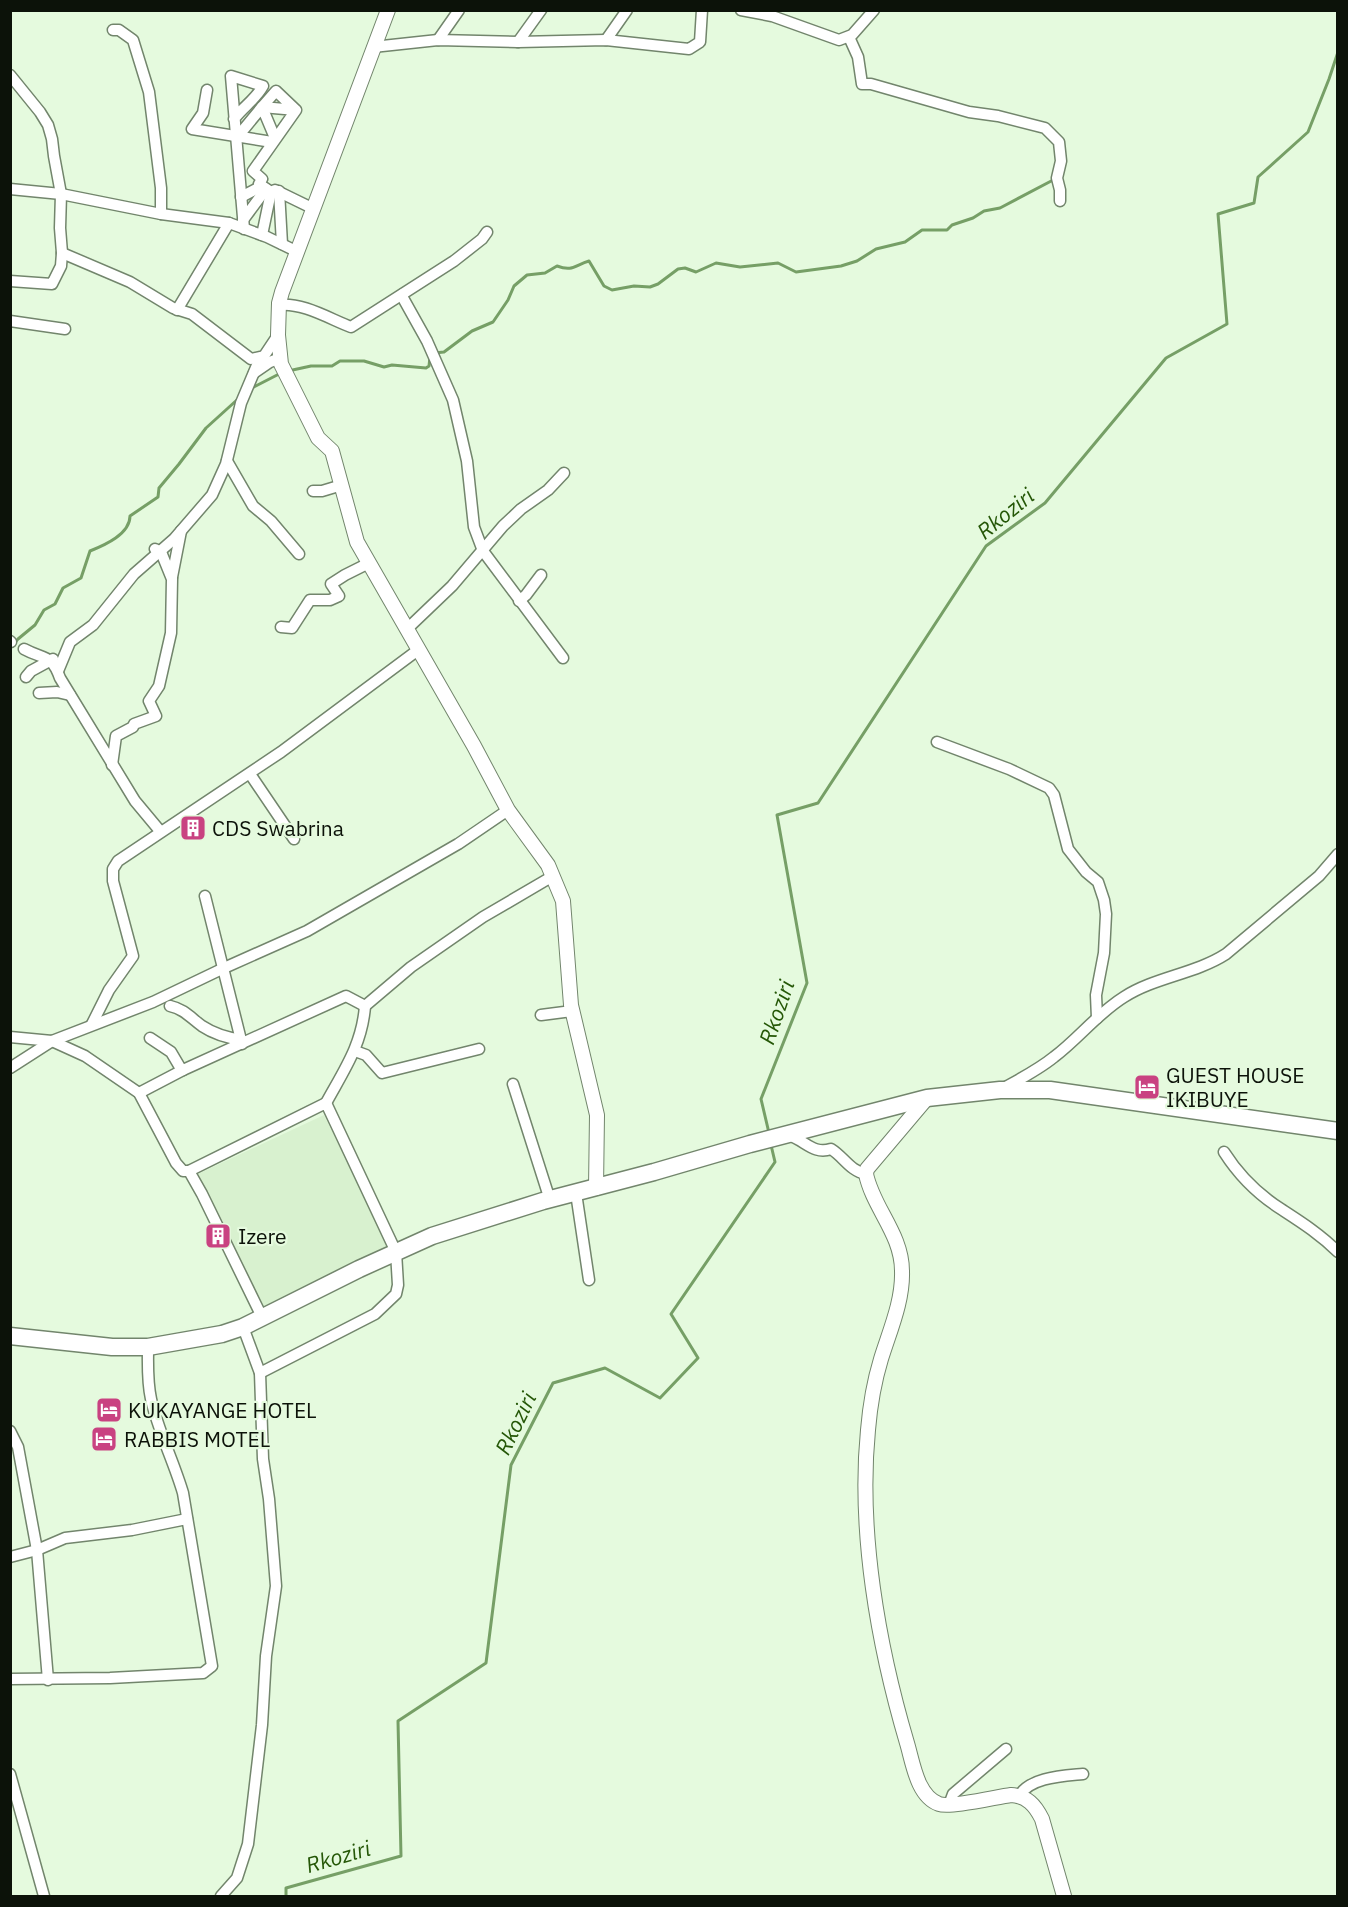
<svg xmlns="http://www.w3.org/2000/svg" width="1348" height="1907" font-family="'IBM Plex Sans',sans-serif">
	<rect width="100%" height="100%" fill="#e5fade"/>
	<!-- built -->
	<path fill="#d8f1cf" d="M324,1115L391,1251L264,1314L198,1174Z"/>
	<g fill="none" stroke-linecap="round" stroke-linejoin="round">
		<!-- stream -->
		<g stroke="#769f66" stroke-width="3">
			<path d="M434,353L444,352L472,331L493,322L508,300L514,286L527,275L545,273L557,266C573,272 575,265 589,261L604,286L612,290L634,286L650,287L658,284L678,269L685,268L696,272L716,263L740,267L778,263L796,272L841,266L857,261L876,249L905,242L922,230H947L952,225L973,218L984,211L1000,208L1055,179"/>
			<path d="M288,371L311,366H332L340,361H364L384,367L392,365L426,368L429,366L430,357"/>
			<path d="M250,389L281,373"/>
			<path d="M10,648L18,639L35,625L44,610L55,604L63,588L81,578L90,551C105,545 130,534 130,516L158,497L159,488L179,464L206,428L238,399"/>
			<path d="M769,1133L761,1099L807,983L777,815L818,803L986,546L1045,503L1166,358L1227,324L1218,214L1254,203L1258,177L1308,132L1329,79L1338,52"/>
			<path d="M286,1896V1888L401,1856L398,1721L486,1663L511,1465L553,1383L605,1368L660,1398L698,1358L671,1314L775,1162L771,1145"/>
		</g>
		<defs>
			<g id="street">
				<path d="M741,10L772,16L839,40L852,35L874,10"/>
				<path d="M113,30H119L133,40L149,92L161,188V214"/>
				<path d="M849,37L858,57L862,84H871L969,112L998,116L1045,128L1059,142L1061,161L1057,178L1060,190V201"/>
				<path d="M438,40L459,10"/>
				<path d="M606,40L627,10"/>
				<path d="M518,42L541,10"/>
				<path d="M373,47L438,40L518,42L606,40L689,49L700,42L702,10"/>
				<path d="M10,75L40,112L48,125L52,139L54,156L61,194L60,228L62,253L61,266L52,284L10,281"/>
				<path d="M207,90L203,113L192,129L272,142"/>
				<path d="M296,110L262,107L276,91L296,110L253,171L262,179L259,184L271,192L275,190L314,209"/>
				<path d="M234,119C243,107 256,99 263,86L231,76L244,229"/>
				<path d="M239,135L262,107L275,138"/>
				<path d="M10,189L61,194L161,214L229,223L267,237L298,252"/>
				<path d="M279,191L282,244"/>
				<path d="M241,197L262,186"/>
				<path d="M243,220L266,189"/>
				<path d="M262,235L271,192"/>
				<path d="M62,253L130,282L173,308L192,314L251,359L264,356L278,335"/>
				<path d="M403,294V298L427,341L453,400L467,461L474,527L483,551L563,658"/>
				<path d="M279,305C302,302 330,319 351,327L454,261L482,239L487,232"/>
				<path d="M177,310L229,223"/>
				<path d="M10,321L65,329"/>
				<path d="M254,373L270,362L280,358"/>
				<path d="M227,461L253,506L271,521L299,554"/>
				<path d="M313,491H322L342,485"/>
				<path d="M172,577L181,531"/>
				<path d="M519,601L526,595L541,575"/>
				<path d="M281,627L292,628L310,600H330L339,596L331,584L345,575L369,563"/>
				<path d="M407,629L452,586L503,526L521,509L548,490L564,473"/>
				<path d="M10,641L11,642"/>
				<path d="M24,649C44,660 51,653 60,678L135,801L160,831"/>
				<path d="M58,671L70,642L93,625L134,574L174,539L212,495L226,464L241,403L260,358"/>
				<path d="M26,677L31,671L53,659"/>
				<path d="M39,693L57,692L70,695"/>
				<path d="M937,742L1009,769L1049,788L1054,795L1068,849L1086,872L1098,882L1104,900L1106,914L1104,953L1096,995L1097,1018"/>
				<path d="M112,765L116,736L133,727L134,724L156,716L149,701L159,686L171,633L172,579L161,552L155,549"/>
				<path d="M250,774L294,839"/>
				<path d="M205,896L242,1044"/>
				<path d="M170,1006C184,1009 191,1018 202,1026C214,1034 228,1038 242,1040"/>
				<path d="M541,1015L572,1011"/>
				<path d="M92,1024L109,990L133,956L113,881V869L118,861L281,752L418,650"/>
				<path d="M10,1037L52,1041L85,1056L139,1093L176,1163L183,1171H189L202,1194L262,1317"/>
				<path d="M150,1038L171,1052L181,1069L183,1070"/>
				<path d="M355,1051L366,1055L382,1073L479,1049"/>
				<path d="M10,1068L52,1041L153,1002L224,968L307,931L458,844L508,810"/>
				<path d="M513,1084L550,1200"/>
				<path d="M1002,1089C1020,1079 1038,1070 1054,1057C1078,1039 1098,1013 1124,997C1155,977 1195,974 1226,954L1319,876L1338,854"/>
				<path d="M139,1093L183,1070L346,996L365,1006L411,967L483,917L553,876"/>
				<path d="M326,1103C344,1070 362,1045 365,1006"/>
				<path d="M788,1135C805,1140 813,1155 831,1149C844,1157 850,1171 866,1174"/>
				<path d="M1224,1152C1238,1174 1259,1195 1281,1209C1301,1222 1320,1234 1338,1252"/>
				<path d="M189,1171L326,1103L396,1252L398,1285L396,1294L375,1314L260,1373"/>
				<path d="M576,1193L589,1280"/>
				<path d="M10,1431L18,1447L37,1550L48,1680"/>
				<path d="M10,1557L37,1550L65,1538L132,1530L187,1519"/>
				<path d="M10,1679L110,1678L203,1673L212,1666L183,1493C174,1462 157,1428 151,1399C147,1381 148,1364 148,1347"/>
				<path d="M10,1774L44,1896"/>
				<path d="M1019,1796C1030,1777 1063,1776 1083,1774"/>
				<path d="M949,1805L953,1794L1006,1749"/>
				<path d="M221,1896L237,1878L248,1844L262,1725L266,1656L276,1586L269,1499L263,1459L260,1373L243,1327"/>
			</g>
			<g id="secondary">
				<path d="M388,10L282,292L279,303L278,335L281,364L318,438L332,451L357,542L474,746L508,810L548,865L563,901L571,1005L597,1115L596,1188"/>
				<path d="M927,1098L867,1169L866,1174C873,1208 902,1234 902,1271C903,1301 890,1330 881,1359C874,1382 870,1406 868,1430C858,1531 878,1645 907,1743C913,1763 917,1796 939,1804C950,1808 996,1797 1011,1795C1027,1796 1035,1805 1042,1819L1064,1896"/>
			</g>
			<path id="primary" d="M10,1336L112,1347H148L222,1334L243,1327L359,1269L432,1236L543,1201L654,1172L750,1144L927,1098L1000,1090H1050L1338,1131"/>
		</defs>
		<!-- street casing -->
		<use href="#street" stroke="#72856c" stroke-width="13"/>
		<!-- secondary casing -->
		<use href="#secondary" stroke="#72856c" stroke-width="16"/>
		<!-- primary casing -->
		<use href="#primary" stroke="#72856c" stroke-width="19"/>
		<!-- street -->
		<use href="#street" stroke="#fff" stroke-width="10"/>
		<!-- secondary -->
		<use href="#secondary" stroke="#fff" stroke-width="14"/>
		<!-- primary -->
		<use href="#primary" stroke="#fff" stroke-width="16"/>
	</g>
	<!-- icons -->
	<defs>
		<symbol id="building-square" viewBox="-11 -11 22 22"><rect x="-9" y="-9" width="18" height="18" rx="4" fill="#c94281" stroke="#e5fade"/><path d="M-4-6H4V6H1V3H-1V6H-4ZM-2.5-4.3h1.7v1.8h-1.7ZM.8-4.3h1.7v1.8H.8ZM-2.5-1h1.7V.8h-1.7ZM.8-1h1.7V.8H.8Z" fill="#fff"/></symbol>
		<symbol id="hotel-square" viewBox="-11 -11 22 22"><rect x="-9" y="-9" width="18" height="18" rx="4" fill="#c94281" stroke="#e5fade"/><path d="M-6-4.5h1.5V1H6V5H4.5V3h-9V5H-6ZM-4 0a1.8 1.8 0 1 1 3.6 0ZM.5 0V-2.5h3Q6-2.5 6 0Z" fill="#fff"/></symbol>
	</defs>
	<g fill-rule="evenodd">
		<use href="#building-square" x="178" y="813" width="30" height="30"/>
		<use href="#hotel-square" x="1132" y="1072" width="30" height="30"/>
		<use href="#building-square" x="203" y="1221" width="30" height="30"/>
		<use href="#hotel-square" x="94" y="1395" width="30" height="30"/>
		<use href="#hotel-square" x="89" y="1424" width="30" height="30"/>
	</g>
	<g text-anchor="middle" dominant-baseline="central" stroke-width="4.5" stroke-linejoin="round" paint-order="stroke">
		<!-- poi labels -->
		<g font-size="21" fill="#0c1209" stroke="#e5fade" text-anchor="start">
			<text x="212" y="828">CDS Swabrina</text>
			<text x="1166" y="1075">GUEST HOUSE<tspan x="1166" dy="24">IKIBUYE</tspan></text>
			<text x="238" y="1236">Izere</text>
			<text x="128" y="1410">KUKAYANGE HOTEL</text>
			<text x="124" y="1439">RABBIS MOTEL</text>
		</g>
		<!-- water labels -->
		<g font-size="22" font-style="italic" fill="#255707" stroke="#e5fade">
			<text transform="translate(1005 513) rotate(-39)">Rkoziri</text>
			<text transform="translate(776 1012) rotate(-71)">Rkoziri</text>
			<text transform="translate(515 1423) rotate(-64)">Rkoziri</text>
			<text transform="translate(338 1856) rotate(-16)">Rkoziri</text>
		</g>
	</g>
	<!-- border -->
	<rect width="1348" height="1907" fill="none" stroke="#0c1209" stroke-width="24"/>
</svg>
